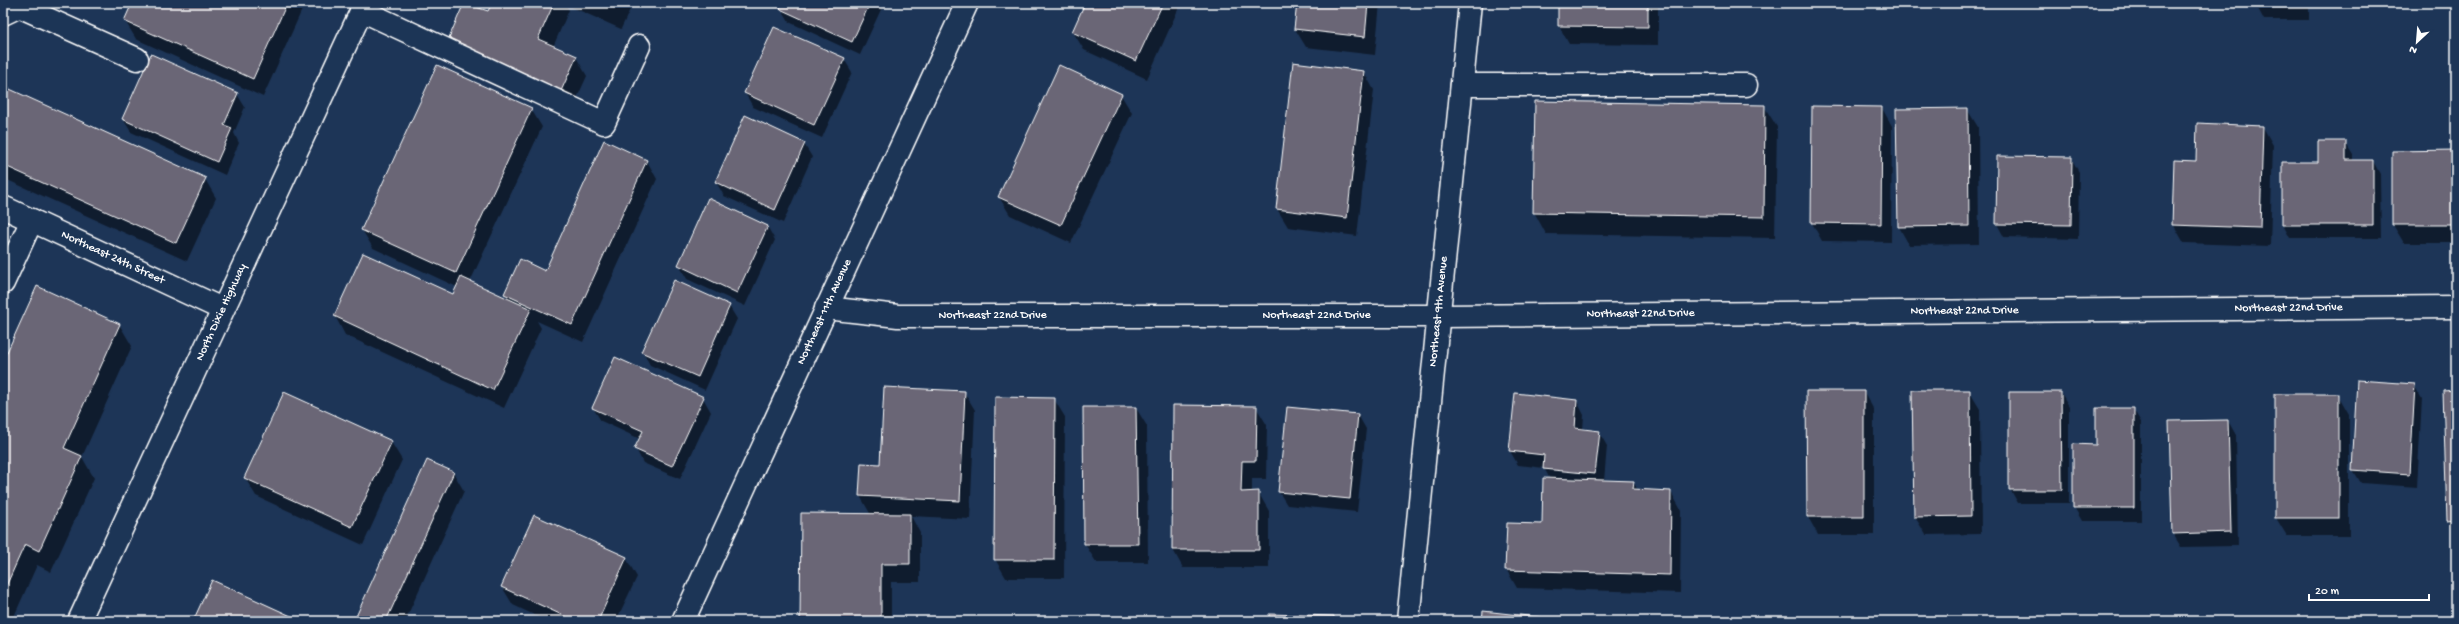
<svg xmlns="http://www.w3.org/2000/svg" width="2459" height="624" font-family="'Gochi Hand',sans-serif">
	<rect width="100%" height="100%" fill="#1d3557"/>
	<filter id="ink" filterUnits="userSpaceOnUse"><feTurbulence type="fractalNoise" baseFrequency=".025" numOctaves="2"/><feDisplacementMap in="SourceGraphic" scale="8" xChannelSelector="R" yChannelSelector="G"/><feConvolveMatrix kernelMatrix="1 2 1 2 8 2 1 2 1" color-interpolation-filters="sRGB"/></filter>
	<g filter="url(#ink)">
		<!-- shadow -->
		<g fill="#0007">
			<path d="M133,3H305L263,97L136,39L125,21Z"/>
			<path d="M465,3L489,12L493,3H633L621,29L565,4L569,10L553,47L576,57L587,76L572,109L449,40Z"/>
			<path d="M783,3H884L860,55L789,22L781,9Z"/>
			<path d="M1086,3H1181L1147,79L1084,50L1073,32Z"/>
			<path d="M1298,3H1380L1375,55L1306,47L1295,29Z"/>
			<path d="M1559,3H1658V45L1569,44L1559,26Z"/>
			<path d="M2255,3H2309V20H2264Z"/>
			<path d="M844,59L852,72L822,138L753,107L745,93Z"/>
			<path d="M1364,72L1374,90L1357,236L1288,227L1277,209Z"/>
			<path d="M3,87L205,179L216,198L187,261L3,178Z"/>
			<path d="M237,94L245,107L234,133L239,143L225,175L131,132L123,119Z"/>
			<path d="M1121,95L1132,113L1071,243L1010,215L999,197Z"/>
			<path d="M1764,106L1777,127L1775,238L1546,234L1534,212Z"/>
			<path d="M1882,108L1892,126L1891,242L1822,241L1812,223Z"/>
			<path d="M531,109L542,127L470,282L509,300L505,294L545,272L647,161L657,179L583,342L537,321L541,328L504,408L345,335L335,316L363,254L454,295L457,287L373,248L362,230Z"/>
			<path d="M1967,109L1978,127L1979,244L1909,245L1899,227Z"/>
			<path d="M2263,127L2273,145L2270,246L2184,243L2173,224L2197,162Z"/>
			<path d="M2345,142L2353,155V161H2373L2380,174L2381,238H2290L2283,225L2319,163Z"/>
			<path d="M804,144L812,157L783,223L724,196L716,182Z"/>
			<path d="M2456,151V267L2454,263V243H2404L2393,225Z"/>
			<path d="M2071,158L2079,172L2078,239L2004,237L1997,224Z"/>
			<path d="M709,199L767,226L775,240L745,306L687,279L679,265Z"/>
			<path d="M729,306L737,319L705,390L650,365L643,352Z"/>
			<path d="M119,324L132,346L82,457L94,478L51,572L37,565L12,621H3V363Z"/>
			<path d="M2414,385L2422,399L2417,487L2361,483L2353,470Z"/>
			<path d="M1969,391L1980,409L1981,534L1926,535L1915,517Z"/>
			<path d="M2456,391V534L2448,520Z"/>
			<path d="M964,392L975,410L970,519L911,516L920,533V582H891V621H801L871,515L860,496L881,465Z"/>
			<path d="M1864,392L1874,410V535H1818L1808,517Z"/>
			<path d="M2061,393L2069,406V503H2018L2010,489Z"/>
			<path d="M1516,394L1577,401L1584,415L1583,430L1599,432L1607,446L1604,481L1633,482L1638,490L1671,492L1681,510L1680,593L1517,588L1506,569L1543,525L1550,479L1544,468L1518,465L1510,451Z"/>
			<path d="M2338,395L2349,414V536H2287L2276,518Z"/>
			<path d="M703,398L711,412L680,479L643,463L636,449L640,439L601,421L593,408Z"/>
			<path d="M1054,399L1065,417L1064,578H1006L995,559Z"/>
			<path d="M1256,407L1267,425L1266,479H1252V493L1258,492L1269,511V568H1183L1173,550Z"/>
			<path d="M1136,408L1147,426L1148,562H1096L1085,544Z"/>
			<path d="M2133,409L2141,422V521H2082L2074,507Z"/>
			<path d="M1358,415L1366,429L1357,512L1287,505L1279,492Z"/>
			<path d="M2228,421L2236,435L2238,546L2181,547L2173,534Z"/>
			<path d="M391,442L402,460L363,545L256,496L245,478Z"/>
			<path d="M453,472L464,491L405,621H355Z"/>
			<path d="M626,558L637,577L616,621H547L513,605L502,587Z"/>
		</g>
		<!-- building -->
		<g fill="#6a6676" stroke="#fff">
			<path d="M132,3H287L253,79L124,21Z"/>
			<path d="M464,3L488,11L492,3H554L538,39L577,56L561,91L448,40Z"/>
			<path d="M782,3H870L852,42L780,9Z"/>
			<path d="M1085,3H1163L1136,61L1072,32Z"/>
			<path d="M1297,3H1368L1365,37L1294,29Z"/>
			<path d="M1558,3H1648V27L1558,26Z"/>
			<path d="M774,27L845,58L814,125L744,93Z"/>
			<path d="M151,54L238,93L224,125L232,128L217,162L122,119Z"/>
			<path d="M1293,62L1364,71L1347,218L1276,209Z"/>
			<path d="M437,65L532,108L456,273L361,230Z"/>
			<path d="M1059,65L1122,94L1061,225L998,197Z"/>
			<path d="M3,86L206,178L176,243L3,165Z"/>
			<path d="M1535,101L1765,105L1764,217L1533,213Z"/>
			<path d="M1812,106L1882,107L1881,224L1811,223Z"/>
			<path d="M1968,108L1969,226L1898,227L1896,109Z"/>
			<path d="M745,115L805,143L775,210L715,182Z"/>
			<path d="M2197,123L2263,126L2260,228L2172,225L2174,160L2196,161Z"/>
			<path d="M604,140L647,160L572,325L504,294L520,259L545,271Z"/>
			<path d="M2318,141H2346V160H2373V225H2282V162H2318Z"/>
			<path d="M2456,150V264L2453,263L2452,225H2392V151Z"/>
			<path d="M1997,156L2072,157L2071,225L1996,224Z"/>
			<path d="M708,198L768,226L737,293L678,265Z"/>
			<path d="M363,253L453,294L461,277L531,309L493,390L334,316Z"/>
			<path d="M674,280L730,305L698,377L641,352Z"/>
			<path d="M37,286L120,324L64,448L82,456L39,551L25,544L3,593V361Z"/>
			<path d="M615,357L704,397L672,466L634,449L643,431L592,408Z"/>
			<path d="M2357,380L2415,384L2410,474L2352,470Z"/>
			<path d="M884,387L965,391L960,501L859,496L861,463L880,464Z"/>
			<path d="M1912,390H1970L1971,516L1914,517Z"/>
			<path d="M2456,390V520L2447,521L2443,391Z"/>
			<path d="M1806,391H1864V517H1807Z"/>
			<path d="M284,392L392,441L352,527L244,478Z"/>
			<path d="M2009,392H2061L2062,490H2009Z"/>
			<path d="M1515,393L1577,400L1575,428L1600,431L1595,474L1543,469L1544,455L1509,451Z"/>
			<rect x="2275" y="394" width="64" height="124"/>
			<path d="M995,397L1055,398L1054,560H994Z"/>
			<path d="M1173,405L1257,406L1256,461H1242L1241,492L1259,491V550H1172Z"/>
			<path d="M1083,407H1136L1138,544H1084Z"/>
			<path d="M1287,407L1358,414L1350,499L1278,492Z"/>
			<path d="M2096,408H2134V508H2073V444L2096,445Z"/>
			<path d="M2228,420L2231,532L2172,534L2169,421Z"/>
			<path d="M427,460L454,472L386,621H354Z"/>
			<path d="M1543,478L1634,481L1633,489L1671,491L1670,575L1505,570L1507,523L1542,524Z"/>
			<path d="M801,513L910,514V564H881V621H800Z"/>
			<path d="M534,515L627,557L598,621H575L501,587Z"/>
			<path d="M212,580L302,621H193Z"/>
			<path d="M1483,611L1565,620V621H1482Z"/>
			<path d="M1269,614L1334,616V621H1269Z"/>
		</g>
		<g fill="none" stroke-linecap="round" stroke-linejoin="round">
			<defs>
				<g id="lane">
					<path d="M19,6L137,59"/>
					<path d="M361,10L604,123L639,46"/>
					<path d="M1462,85H1746"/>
					<path d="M3,283L32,220"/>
				</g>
				<g id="street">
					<path d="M3,14L26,3"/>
					<path id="s1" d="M3,207L222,309"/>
					<path id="s2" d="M826,308L898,316H1440L2456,307"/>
					<path id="s3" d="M683,621L967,3"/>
					<path id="s4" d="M1408,621L1470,3"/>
				</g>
				<g id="secondary">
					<path id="s5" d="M79,621L365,3"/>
				</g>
			</defs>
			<!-- lane casing -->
			<use href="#lane" stroke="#fff" stroke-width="25"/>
			<!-- street casing -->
			<use href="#street" stroke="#fff" stroke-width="25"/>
			<!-- secondary casing -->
			<use href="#secondary" stroke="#fff" stroke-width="25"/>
			<!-- lane -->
			<use href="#lane" stroke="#1d3557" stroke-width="22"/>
			<!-- street -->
			<use href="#street" stroke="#1d3557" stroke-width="22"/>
			<!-- secondary -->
			<use href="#secondary" stroke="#1d3557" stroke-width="22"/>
		</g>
	</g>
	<g text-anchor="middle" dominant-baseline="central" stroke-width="3.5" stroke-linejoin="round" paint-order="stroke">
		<!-- street labels -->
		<g font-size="12" fill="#fff" stroke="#1d3557">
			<text stroke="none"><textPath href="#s1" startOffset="121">Northeast 24th Street</textPath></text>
			<text stroke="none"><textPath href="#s2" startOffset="1463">Northeast 22nd Drive</textPath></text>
			<text stroke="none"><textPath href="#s5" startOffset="340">North Dixie Highway</textPath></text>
			<text stroke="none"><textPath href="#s3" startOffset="340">Northeast 11th Avenue</textPath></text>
			<text stroke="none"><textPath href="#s4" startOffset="311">Northeast 9th Avenue</textPath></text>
			<text stroke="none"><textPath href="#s2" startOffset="1139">Northeast 22nd Drive</textPath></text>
			<text stroke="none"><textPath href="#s2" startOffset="815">Northeast 22nd Drive</textPath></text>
			<text stroke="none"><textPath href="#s2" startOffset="167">Northeast 22nd Drive</textPath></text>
			<text stroke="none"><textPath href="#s2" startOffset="491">Northeast 22nd Drive</textPath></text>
		</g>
	</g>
	<!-- margin -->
	<rect width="2459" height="624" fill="none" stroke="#1d3557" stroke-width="16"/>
	<rect x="8" y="8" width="2443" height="608" fill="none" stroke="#fff" stroke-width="1.5" filter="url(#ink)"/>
	<!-- north arrow -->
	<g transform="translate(2417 42) rotate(206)" stroke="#1d3557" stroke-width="3" paint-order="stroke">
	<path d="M0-3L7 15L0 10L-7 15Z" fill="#ffffff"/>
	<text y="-6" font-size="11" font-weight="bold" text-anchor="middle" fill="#ffffff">N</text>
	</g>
	<!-- scale -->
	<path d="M2309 594v6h120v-6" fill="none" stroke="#ffffff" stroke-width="2"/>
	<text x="2315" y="594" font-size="12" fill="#ffffff" stroke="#1d3557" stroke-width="3" paint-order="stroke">20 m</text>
</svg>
